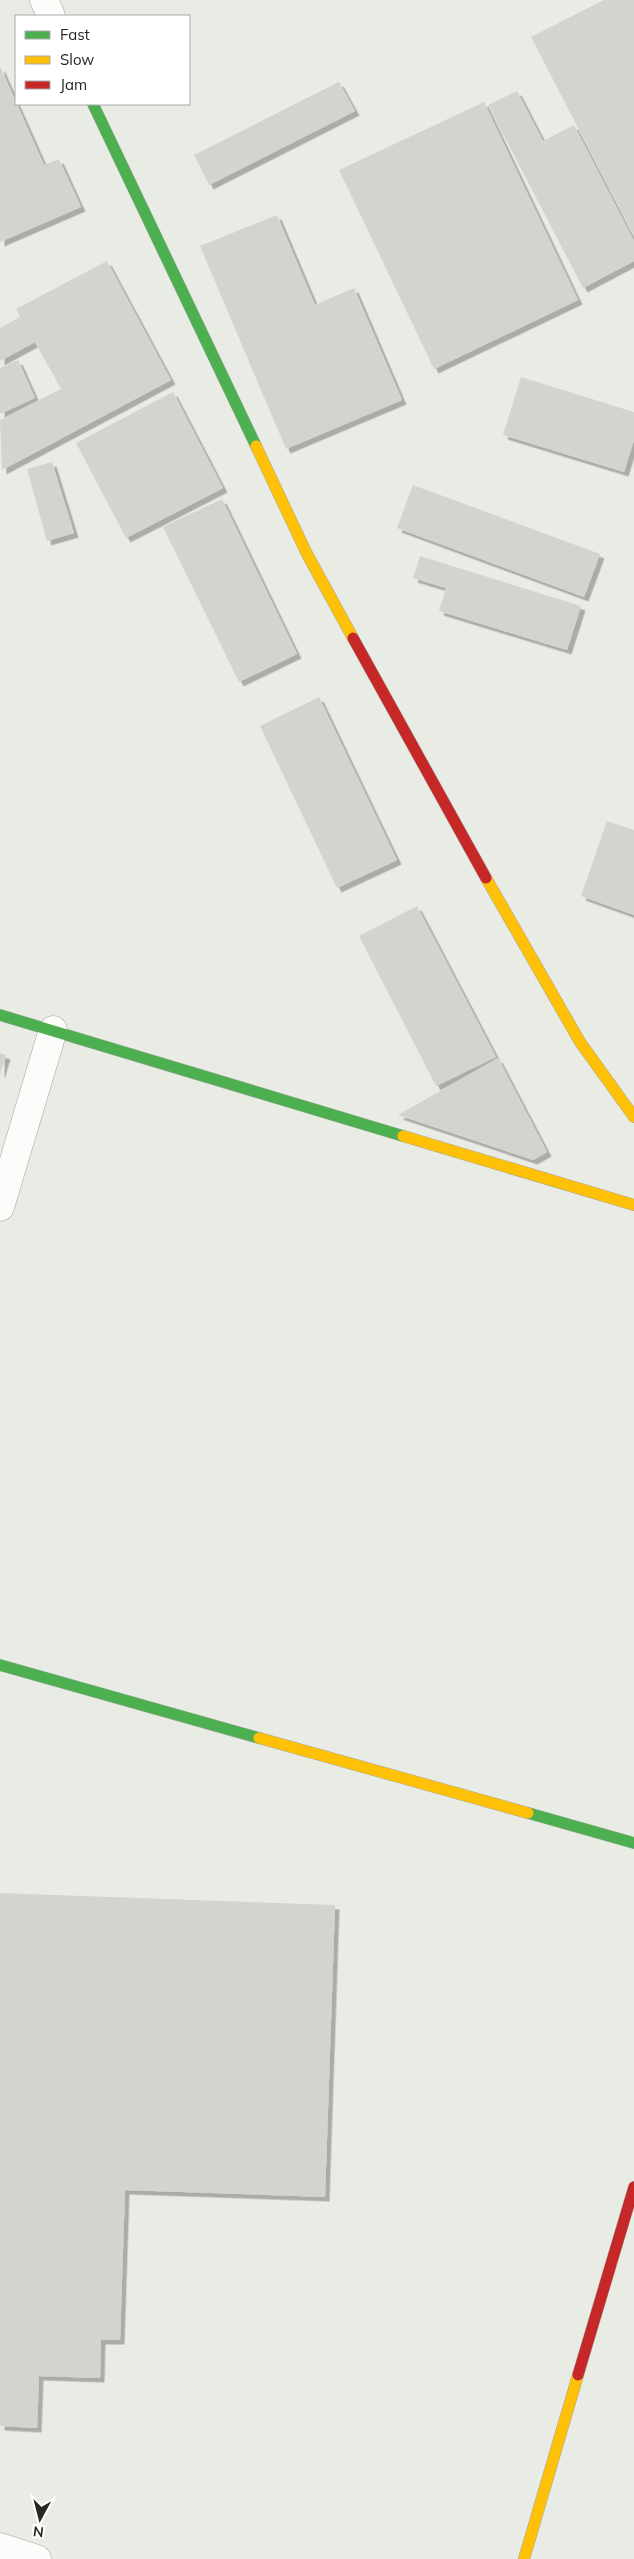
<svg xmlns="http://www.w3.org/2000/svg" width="634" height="2559" font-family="Mulish,sans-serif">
	<defs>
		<filter id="shadow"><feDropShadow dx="4.5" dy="4.5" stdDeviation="0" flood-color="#0004"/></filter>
	</defs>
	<rect width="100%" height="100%" fill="#e8ece4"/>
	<!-- building -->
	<g fill="#d2d5cf" filter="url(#shadow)">
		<path d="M604,0H634V236L531,37Z"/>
		<path d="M0,66L44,165L59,159L81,207L0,242Z"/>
		<path d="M339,82L355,111L209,185L194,155Z"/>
		<path d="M517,91L543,141L574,125L634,241V261L583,288L488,105Z"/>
		<path d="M484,102L578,300L434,369L339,170Z"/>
		<path d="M277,215L315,305L354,288L402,400L286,449L200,246Z"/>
		<path d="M107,261L171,380L2,470L0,420L61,389L35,342L0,361V328L20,317L16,309Z"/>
		<path d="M18,360L35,398L0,414V368Z"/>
		<path d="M521,377L634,412V440L624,472L503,435Z"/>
		<path d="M173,392L223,488L126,538L76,443Z"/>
		<path d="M52,462L74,533L47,541L27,469Z"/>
		<path d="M413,485L600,554L584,597L397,528Z"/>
		<path d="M222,499L297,654L239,682L163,527Z"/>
		<path d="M420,556L581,606L567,650L439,611L446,588L413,578Z"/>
		<path d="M319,697L397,860L337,888L260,726Z"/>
		<path d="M607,821L634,830V915L581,896Z"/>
		<path d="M417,906L496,1057L436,1086L359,936Z"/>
		<path d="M0,1053L6,1055L0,1075Z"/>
		<path d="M498,1058L547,1152L533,1160L398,1115Z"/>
		<path d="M0,1893L335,1905L325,2197L125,2190L120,2340H101L100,2378L39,2376L37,2428L0,2426Z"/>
	</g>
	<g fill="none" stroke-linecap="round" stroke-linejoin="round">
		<defs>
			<g id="street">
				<path d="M44,0L51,16"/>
				<path d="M0,1207L53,1030"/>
				<path d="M0,2547L37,2559"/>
			</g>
			<g id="fast">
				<path d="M93,104L256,446"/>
				<path d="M0,1015L403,1136"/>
				<path d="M0,1665L259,1738"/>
				<path d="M528,1813L634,1843"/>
			</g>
			<g id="slow">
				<path d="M256,446L307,554L353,638"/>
				<path d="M486,878L580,1042L634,1117"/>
				<path d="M403,1136L634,1205"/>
				<path d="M259,1738L528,1813"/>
				<path d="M524,2559L578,2375"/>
			</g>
			<g id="jam">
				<path d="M353,638L486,878"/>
				<path d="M578,2375L634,2187"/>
			</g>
		</defs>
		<!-- street casing -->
		<use href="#street" stroke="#a4a7a1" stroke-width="29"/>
		<!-- fast casing -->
		<use href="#fast" stroke="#a4a7a1" stroke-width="12"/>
		<!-- slow casing -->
		<use href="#slow" stroke="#a4a7a1" stroke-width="12"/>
		<!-- jam casing -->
		<use href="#jam" stroke="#a4a7a1" stroke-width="12"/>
		<!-- street -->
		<use href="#street" stroke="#fcfcfb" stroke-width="28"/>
		<!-- fast -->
		<use href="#fast" stroke="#4caf50" stroke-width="11"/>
		<!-- slow -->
		<use href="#slow" stroke="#ffc107" stroke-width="11"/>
		<!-- jam -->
		<use href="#jam" stroke="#c62828" stroke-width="11"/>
	</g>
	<!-- legend -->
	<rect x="15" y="15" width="175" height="90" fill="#ffffff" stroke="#a7a9a7"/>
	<rect x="25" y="31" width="25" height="8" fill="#4caf50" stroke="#a7a9a7"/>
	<text x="60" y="40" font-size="15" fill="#242722">Fast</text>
	<rect x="25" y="56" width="25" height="8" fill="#ffc107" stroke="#a7a9a7"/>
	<text x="60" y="65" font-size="15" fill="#242722">Slow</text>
	<rect x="25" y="81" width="25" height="8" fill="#c62828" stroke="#a7a9a7"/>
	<text x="60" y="90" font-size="15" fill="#242722">Jam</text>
	<!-- north arrow -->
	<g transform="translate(40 2519) rotate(187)" stroke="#ffffff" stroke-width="4" paint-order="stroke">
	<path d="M0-4L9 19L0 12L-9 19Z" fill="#242722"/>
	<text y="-8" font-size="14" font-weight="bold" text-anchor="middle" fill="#242722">N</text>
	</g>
</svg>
